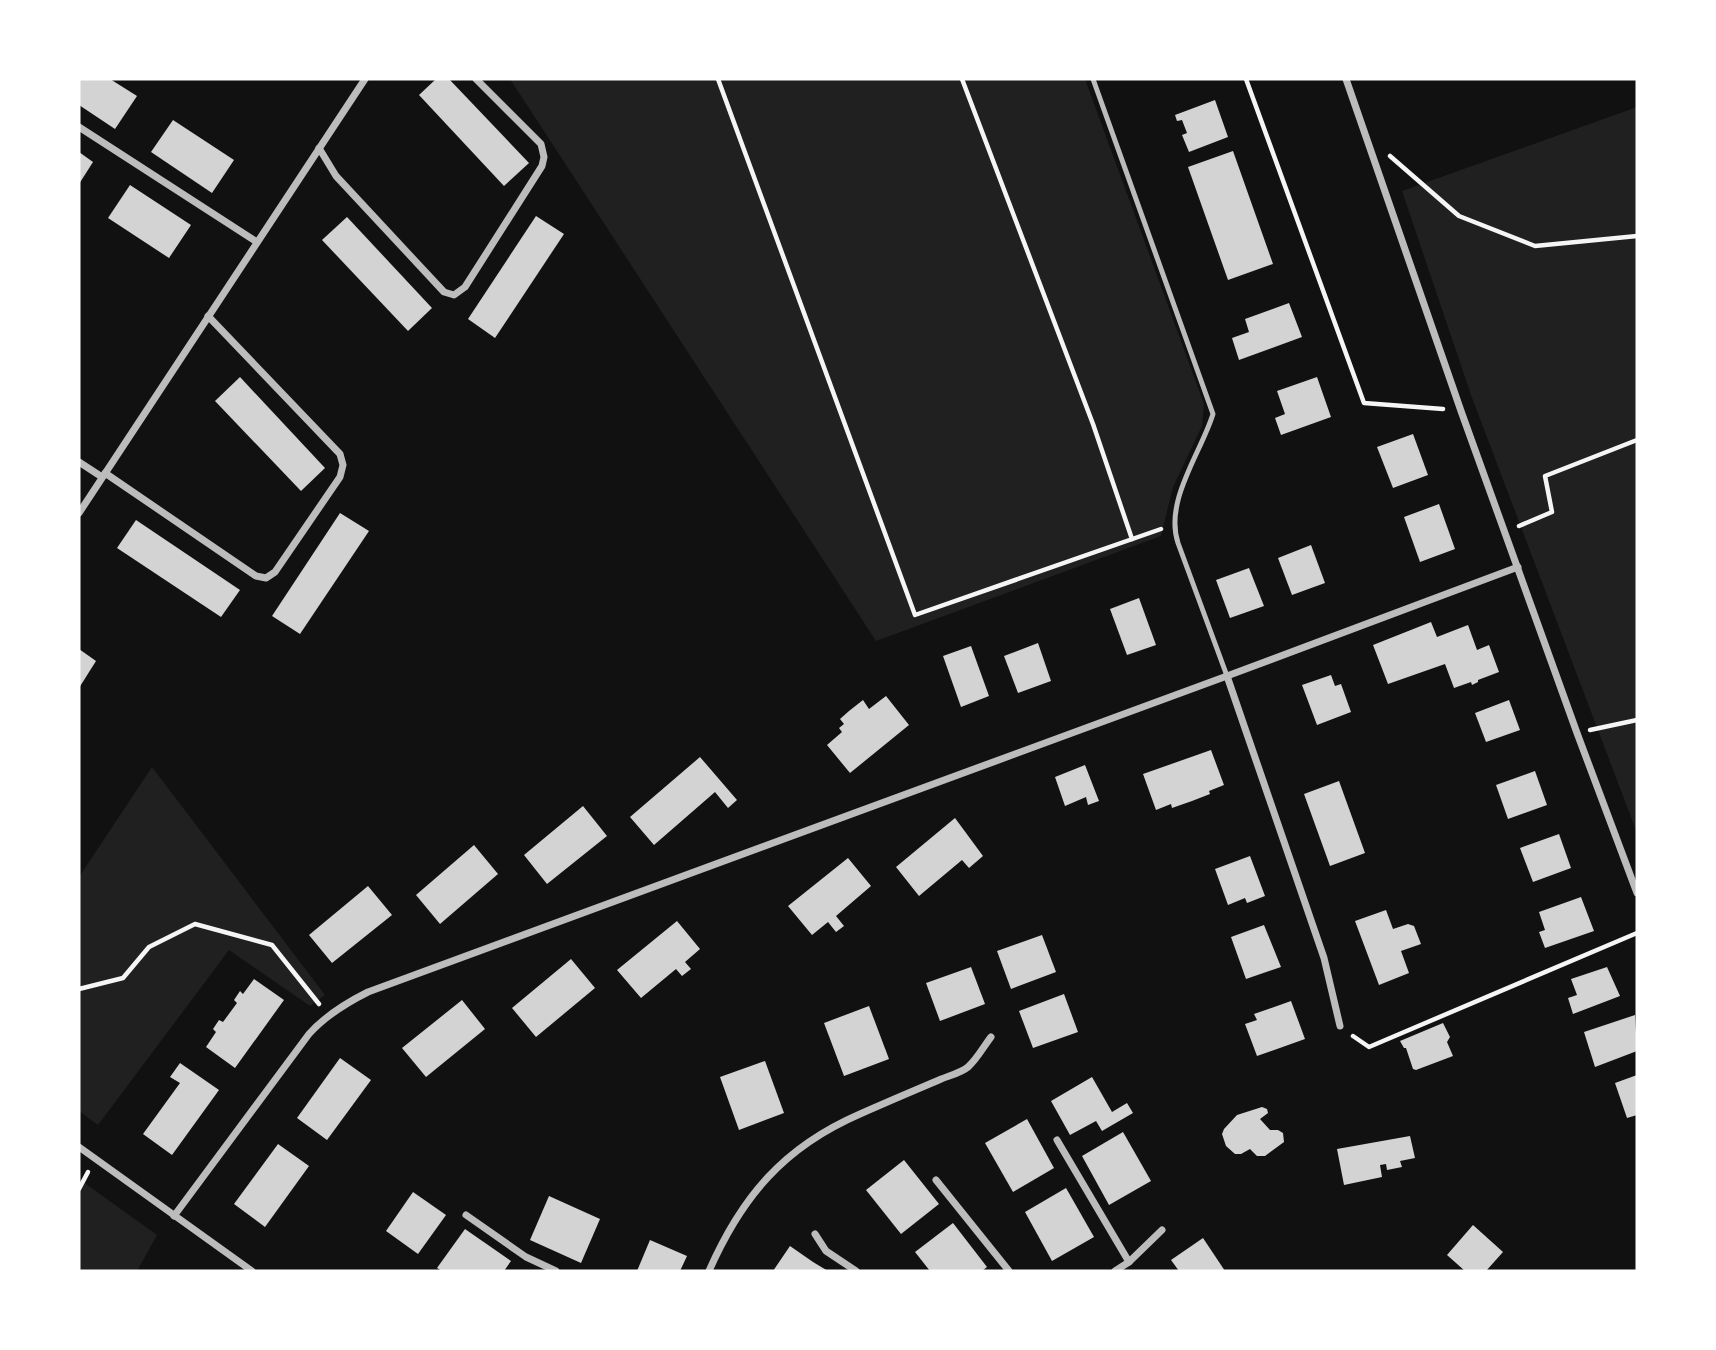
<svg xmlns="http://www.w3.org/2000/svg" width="1716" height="1350" font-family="'Roboto Serif',serif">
	<rect width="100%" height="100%" fill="#111"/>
	<!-- green -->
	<g fill="#202020">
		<path d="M510,79H1085L1204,404L1202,426L1173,487L1161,536L876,641Z"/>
		<path d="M1637,107V833L1471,395L1402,191Z"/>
		<path d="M152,767L325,995L310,1006L229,950L98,1125L79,1111V877Z"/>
		<path d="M79,1179L157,1235L137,1271H79Z"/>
	</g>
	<!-- building -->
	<g fill="#d3d3d3">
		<path d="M79,79H110L137,96L115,129L79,105Z"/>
		<path d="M436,79H449L529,163L504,186L419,95Z"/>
		<path d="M1215,100L1228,137L1189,152L1182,135L1187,133L1182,120L1177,121L1175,115Z"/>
		<path d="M173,120L234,160L212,193L151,152Z"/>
		<path d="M1233,151L1273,264L1228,280L1188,167Z"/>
		<path d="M79,152L93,162L79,184Z"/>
		<path d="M130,185L191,225L169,258L108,218Z"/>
		<path d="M536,216L564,234L495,338L468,319Z"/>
		<path d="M347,217L432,308L408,331L322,240Z"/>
		<path d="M1289,303L1302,337L1239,360L1232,338L1249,332L1245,319Z"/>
		<path d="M240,377L325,468L301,491L215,401Z"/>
		<path d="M1317,377L1331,417L1281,435L1275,418L1285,414L1277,391Z"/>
		<path d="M1413,434L1428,475L1393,488L1377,447Z"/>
		<path d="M1439,504L1455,549L1420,562L1404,517Z"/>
		<path d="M340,513L369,531L300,634L272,616Z"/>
		<path d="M136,520L240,590L221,617L117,548Z"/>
		<path d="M1311,545L1325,583L1292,595L1278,558Z"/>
		<path d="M1249,568L1264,606L1230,618L1216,580Z"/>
		<path d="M1139,598L1156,645L1127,655L1110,609Z"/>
		<path d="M1431,622L1437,637L1468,625L1477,650L1489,645L1499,672L1478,680V682L1472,685L1471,682L1454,688L1445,664L1388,684L1373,645Z"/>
		<path d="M1038,643L1051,681L1018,693L1004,656Z"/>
		<path d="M971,646L989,696L961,707L943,656Z"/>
		<path d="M79,649L96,661L79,688Z"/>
		<path d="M1331,675L1335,686L1341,684L1351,712L1317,725L1302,685Z"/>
		<path d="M886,696L909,725L850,773L827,745L842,732L839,728L844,724L840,719L849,711L863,700L869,709Z"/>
		<path d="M1509,700L1520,730L1486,742L1475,713Z"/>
		<path d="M1211,750L1224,785L1209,791L1210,794L1192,801L1172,808L1171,804L1156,810L1143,774Z"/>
		<path d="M700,757L737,800L728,808L715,792L654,845L630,817Z"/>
		<path d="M1085,765L1099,801L1088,805L1086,797L1065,806L1055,777Z"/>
		<path d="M1535,771L1547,805L1508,819L1496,785Z"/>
		<path d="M1339,781L1365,853L1330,866L1304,794Z"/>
		<path d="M583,806L607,836L547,884L524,855Z"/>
		<path d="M955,818L983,856L969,868L962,860L919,896L896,867Z"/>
		<path d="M1559,834L1571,868L1533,882L1520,848Z"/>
		<path d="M474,845L498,874L440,924L416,895Z"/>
		<path d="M1250,856L1265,896L1247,903L1245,898L1228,905L1215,869Z"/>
		<path d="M848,858L871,886L836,916L844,926L836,932L828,922L812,935L788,906Z"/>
		<path d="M368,886L392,915L332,963L309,935Z"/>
		<path d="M1581,897L1594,931L1545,948L1539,932L1545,930L1539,912Z"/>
		<path d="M1386,910L1393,929L1408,924L1414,926L1421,944L1401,951L1409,973L1379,985L1355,921Z"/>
		<path d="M677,921L700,949L685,962L691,969L682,976L676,969L641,998L617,970Z"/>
		<path d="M1264,925L1281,967L1246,979L1231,937Z"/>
		<path d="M1042,935L1056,972L1011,989L997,951Z"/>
		<path d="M571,959L595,988L536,1037L512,1008Z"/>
		<path d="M971,967L985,1004L940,1021L926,983Z"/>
		<path d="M1607,967L1620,996L1573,1014L1568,998L1577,995L1571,979Z"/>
		<path d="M254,979L284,1000L235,1068L206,1047L216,1032L213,1029L219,1020L223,1022L237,1003L234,1000L240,991L243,994Z"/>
		<path d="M1064,994L1078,1032L1033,1048L1019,1011Z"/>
		<path d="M462,1000L485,1029L426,1077L402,1048Z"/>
		<path d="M1291,1001L1305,1039L1257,1056L1245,1024L1257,1020L1254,1014Z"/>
		<path d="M869,1006L889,1059L844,1076L824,1023Z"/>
		<path d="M1635,1015L1637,1051L1595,1067L1584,1032Z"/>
		<path d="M1443,1023L1450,1037L1447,1042L1453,1056L1416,1070L1413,1069L1406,1048H1404L1400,1041Z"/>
		<path d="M340,1058L371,1080L327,1140L297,1118Z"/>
		<path d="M765,1061L784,1113L739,1130L720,1077Z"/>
		<path d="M180,1063L219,1090L172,1155L143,1134L180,1083L170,1077Z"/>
		<path d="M1637,1075V1115L1627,1118L1615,1083Z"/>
		<path d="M1092,1077L1112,1112L1127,1103L1133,1113L1102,1131L1096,1121L1070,1135L1051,1101Z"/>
		<path d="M1262,1107L1267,1109L1268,1113L1260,1119L1270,1130H1278L1283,1133L1284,1142L1265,1156H1257L1250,1149L1241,1154H1235L1226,1146L1222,1134L1224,1129L1237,1115Z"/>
		<path d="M1027,1119L1054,1168L1013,1192L985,1143Z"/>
		<path d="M1123,1132L1151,1181L1109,1205L1082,1156Z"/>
		<path d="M1410,1136L1415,1158L1400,1161L1402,1167L1387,1170L1386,1164L1380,1165L1382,1177L1344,1185L1337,1149Z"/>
		<path d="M278,1144L309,1166L265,1227L234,1204Z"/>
		<path d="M904,1160L939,1204L901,1234L866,1190Z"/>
		<path d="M1066,1188L1094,1237L1052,1261L1025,1212Z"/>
		<path d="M413,1192L446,1215L418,1254L386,1231Z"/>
		<path d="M549,1196L600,1219L581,1263L530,1240Z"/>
		<path d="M953,1223L987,1267L982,1271H930L915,1252Z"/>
		<path d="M1473,1225L1503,1252L1486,1271H1465L1447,1255Z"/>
		<path d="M465,1229L511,1261L504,1271H442L437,1268Z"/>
		<path d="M1203,1238L1225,1271H1179L1171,1260Z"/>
		<path d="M650,1240L687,1256L680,1271H637Z"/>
		<path d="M790,1246L813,1262L828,1271H773Z"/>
	</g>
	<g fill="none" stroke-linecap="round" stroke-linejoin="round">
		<!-- path -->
		<g stroke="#f5f5f5" stroke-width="4.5">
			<path d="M718,79L915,615L1161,529"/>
			<path d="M962,79L1093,424L1132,539"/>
			<path d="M1246,79L1364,403L1443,409"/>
			<path d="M1390,156L1459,216L1535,246L1637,236"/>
			<path d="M1519,526L1552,512L1545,476L1637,440"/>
			<path d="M1590,730L1637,720"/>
			<path d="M79,989L123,978L149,947L195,924L272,945L319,1004"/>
			<path d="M1353,1036L1369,1047L1637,933"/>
			<path d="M79,1189L88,1172"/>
		</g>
		<!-- service -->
		<path stroke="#bcbcbc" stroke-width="5" d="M1093,79L1213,414C1201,453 1164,501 1178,543L1227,676"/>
		<!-- minor -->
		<g stroke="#bcbcbc" stroke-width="7">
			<path d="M1346,79L1461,411L1577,733L1637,893"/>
			<path d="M79,127L257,242"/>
			<path d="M319,148L336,176L444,292L454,295L465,287L542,166L544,157L541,144L476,79"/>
			<path d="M79,462L102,477"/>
			<path d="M105,473L256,576L266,578L275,572L340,477L343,465L340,454L208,316"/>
			<path d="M79,513L365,79"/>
			<path d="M1227,676L1324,958L1340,1026"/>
			<path d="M1057,1140L1129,1262"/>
			<path d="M79,1147L252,1271"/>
			<path d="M936,1180L1009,1271"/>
			<path d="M466,1215L526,1257L556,1271"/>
			<path d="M174,1216L309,1034C326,1015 346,1003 368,992L1227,676L1518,567"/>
			<path d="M815,1234L826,1251L856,1271"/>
			<path d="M709,1271C742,1196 784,1147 860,1114C887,1102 913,1091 939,1080C948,1076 961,1073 968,1067C977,1059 984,1046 991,1037"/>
			<path d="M1115,1271L1129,1262L1162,1230"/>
		</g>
	</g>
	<!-- border -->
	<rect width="1716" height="1350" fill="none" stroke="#ffffff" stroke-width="161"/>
</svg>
